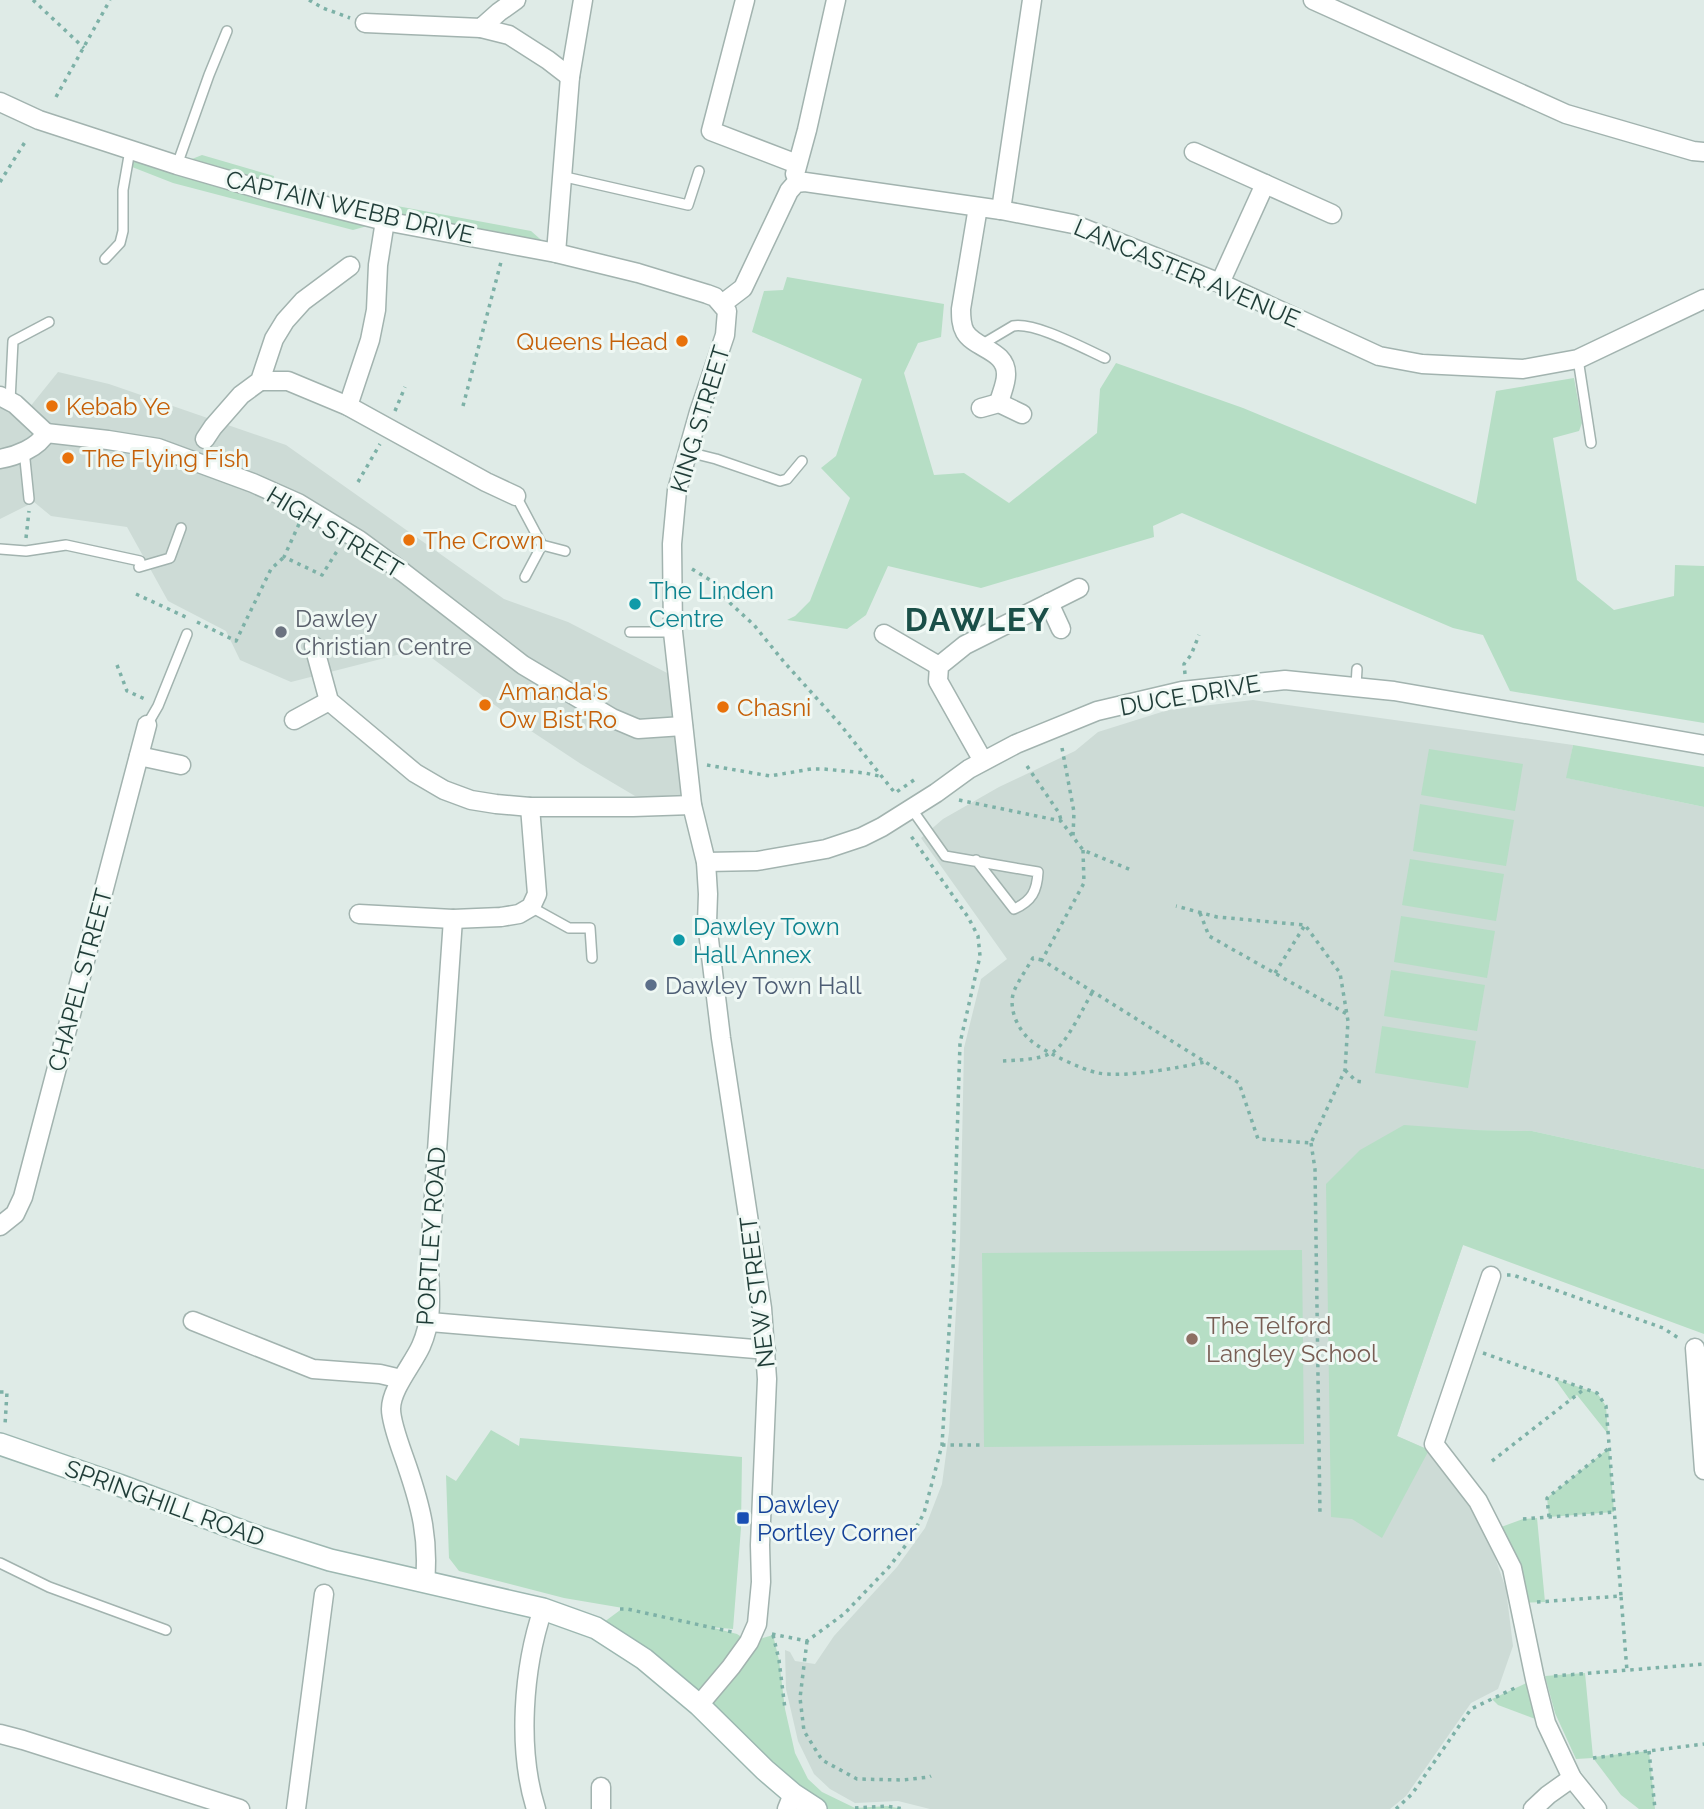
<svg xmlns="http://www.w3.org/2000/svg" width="1704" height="1809" font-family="Raleway,sans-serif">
	<rect width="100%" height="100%" fill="#dfebe7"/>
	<!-- built -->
	<g fill="#cddbd6">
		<path d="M58,372L109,384L286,445L504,599L568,622L671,675L687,805L635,796L581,764L516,721L420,649L291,682L240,660L226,631L168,601L127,527L51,516L34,502L0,519V403L25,413Z"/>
		<path d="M1253,700L1573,745L1567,778L1704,807V1169L1532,1131L1474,1130L1463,1245L1397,1436L1429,1450L1469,1500L1488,1537L1506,1589L1513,1646L1498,1689L1471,1703L1406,1796L1390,1809H930L898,1801L855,1803L830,1789L814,1774L798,1741L786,1689L785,1650L790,1652L795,1661L815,1664L834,1636L897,1567L925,1528L942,1484L949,1432L960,1241L964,1048L981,979L1007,959L921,838L943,819L999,787L1075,751L1098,732L1168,710Z"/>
	</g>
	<!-- green -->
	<g fill="#b6dec5">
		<path d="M130,150L177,165L202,155L274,176L271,191L384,221L397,206L531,231L556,253L385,221L353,230L173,183L127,165Z"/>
		<path d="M787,277L944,304L941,337L918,343L904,373L934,475L964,473L1009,503L1097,433L1100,389L1116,363L1243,408L1476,504L1496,391L1574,378L1582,423L1579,431L1553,438L1577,580L1614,610L1674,596L1675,565L1704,566V723L1510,691L1483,635L1453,628L1182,513L1153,526L1154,537L981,588L888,566L866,615L847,629L787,620L795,616L810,601L850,498L821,468L836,456L862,379L752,332L764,291L783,290Z"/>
		<path d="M1573,745L1704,767V807L1566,778Z"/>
		<path d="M1429,749L1523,764L1515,811L1421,795Z"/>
		<path d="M1420,804L1514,820L1506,866L1413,851Z"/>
		<path d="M1410,859L1504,874L1496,921L1402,905Z"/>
		<path d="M1401,916L1495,931L1487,978L1394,962Z"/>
		<path d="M1391,970L1485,985L1477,1031L1384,1016Z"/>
		<path d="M1382,1026L1476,1041L1468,1088L1375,1073Z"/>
		<path d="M1404,1125L1474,1130L1532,1131L1704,1169V1334L1463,1245L1397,1436L1429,1450L1382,1538L1352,1519L1331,1517L1326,1184L1360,1150Z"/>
		<path d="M1302,1250L1304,1444L984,1447L982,1253Z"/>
		<path d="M1555,1379L1597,1393L1606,1406L1608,1434L1577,1395L1570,1400Z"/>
		<path d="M491,1430L519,1446L520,1438L742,1457L741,1528L733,1629L710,1627L737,1634L749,1642L773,1635L779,1660L785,1709L795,1753L808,1779L822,1792L855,1808L887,1806L903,1809H816L596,1628L623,1608L564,1598L459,1571L449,1558L446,1475L456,1481Z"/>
		<path d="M1609,1448L1614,1512L1549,1517L1547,1498Z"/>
		<path d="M1537,1518L1545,1602L1520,1603L1493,1530L1523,1519Z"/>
		<path d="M1585,1673L1593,1757L1649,1751L1655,1809H1639L1621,1795L1593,1758L1576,1759L1555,1713L1545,1676Z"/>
		<path d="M1535,1679L1546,1723L1498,1705L1492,1699Z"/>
	</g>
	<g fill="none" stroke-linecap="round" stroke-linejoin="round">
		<defs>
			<g id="service">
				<path d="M177,165L209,75L227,31"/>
				<path d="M561,176L688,205L699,171"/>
				<path d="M105,259L120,243L123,231V190L130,150"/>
				<path d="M981,345L1013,326C1035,322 1083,348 1105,358"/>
				<path d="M1578,359L1591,443"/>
				<path d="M10,401L13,341L49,322"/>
				<path d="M24,450L29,499"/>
				<path d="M688,452L716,459L780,481L787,479L802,461"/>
				<path d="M516,496L542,545L565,551"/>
				<path d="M0,549L26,551L66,545L140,561"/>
				<path d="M139,567L170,558L181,528"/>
				<path d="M525,577L542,545"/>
				<path d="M630,632H673"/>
				<path d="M1356,686L1357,669"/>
				<path d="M147,725L158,706L187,634"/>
				<path d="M911,808L945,856L1038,872C1037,891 1032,901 1014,909L976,860"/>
				<path d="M531,907L569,928H590L592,958"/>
				<path d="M0,1563L49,1587L166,1630"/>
			</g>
			<g id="minor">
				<path d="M745,0L711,131L797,164"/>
				<path d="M1313,0L1566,114L1693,151L1704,152"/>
				<path d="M365,23L481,28L499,12L516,0"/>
				<path d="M481,28L509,35L548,60L570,77"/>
				<path d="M0,102L39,120L177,165L270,192L385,221L556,253L638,273L707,294L715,297L727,311L725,335L699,412L677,490L672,544L673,632L692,805L706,862L708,894L707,923L721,1038L762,1308L767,1379L760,1545L761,1582L757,1624L749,1642L731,1667L699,1705"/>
				<path d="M1194,152L1332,214"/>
				<path d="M795,174L807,130L836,0"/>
				<path d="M978,207L961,309C961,317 961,325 965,332C975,349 1007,350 1006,375C1006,384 1001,394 999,403"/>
				<path d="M1001,210L1032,0"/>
				<path d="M556,253L570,77L583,0"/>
				<path d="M1220,283L1265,184"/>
				<path d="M722,304L743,288L789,191L796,183L805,182L1001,210L1073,224L1220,283L1379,356L1422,364L1523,369L1578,359L1704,299"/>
				<path d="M260,381H288L348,406L486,482L516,496"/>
				<path d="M0,396L15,404L46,433"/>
				<path d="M348,406L370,340L376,310L378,265L385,221"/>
				<path d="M981,408L999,403L1022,414"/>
				<path d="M46,433L108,440L158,448L253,483L298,503L359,540L404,573L523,665L612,718L638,729L683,726"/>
				<path d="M205,439L213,427L241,395L260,381L274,339L285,321L303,301L350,266"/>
				<path d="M0,459C16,456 38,448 46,433"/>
				<path d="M1049,603L1061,629"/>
				<path d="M884,634L939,666"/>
				<path d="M314,646L329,701L415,773L444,790L471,800L496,804L530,807H633L692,805"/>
				<path d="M294,720L329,701"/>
				<path d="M139,756L181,765"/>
				<path d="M983,761L938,681L939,666L965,645L1079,588"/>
				<path d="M706,862L757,861L826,849L862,837L882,827L936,793L969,769L1016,744L1097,711L1182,691L1285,680L1394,691L1704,745"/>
				<path d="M359,914L453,919L501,917L519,914L531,907L537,894L530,807"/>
				<path d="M0,1226L15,1214L23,1197L147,725"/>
				<path d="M1491,1276L1434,1444L1478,1501L1512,1568L1535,1679L1546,1723L1572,1778L1597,1809"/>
				<path d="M193,1321L313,1369L380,1374L401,1379"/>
				<path d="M430,1322L766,1350"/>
				<path d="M1695,1348L1704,1470"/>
				<path d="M425,1582C429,1538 421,1507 407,1466C402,1451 391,1424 391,1409C391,1389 413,1364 421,1346C433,1319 430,1296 429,1267L453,919"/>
				<path d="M0,1734L23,1740L240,1809"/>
				<path d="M601,1787V1809"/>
				<path d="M296,1809L324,1594"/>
				<path d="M536,1809C517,1749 523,1668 543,1609"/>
				<path d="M787,1809L793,1794"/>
				<path d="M1533,1809L1548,1795L1572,1778"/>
			</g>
			<path id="secondary" d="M0,1444L119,1485L258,1537L330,1560L543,1609L596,1628L644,1659L699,1705L765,1770L793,1794L816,1809"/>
		</defs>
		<!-- service casing -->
		<use href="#service" stroke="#a2b3af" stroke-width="12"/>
		<!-- minor casing -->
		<use href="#minor" stroke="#a2b3af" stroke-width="21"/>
		<!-- secondary casing -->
		<use href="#secondary" stroke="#9db7b1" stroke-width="24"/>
		<!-- path -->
		<g stroke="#7db1a7" stroke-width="3.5" stroke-dasharray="3.5 5" stroke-linecap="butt">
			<path d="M33,0L84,48"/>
			<path d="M309,0L323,8L350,18"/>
			<path d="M56,97L110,0"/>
			<path d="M0,182L25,142"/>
			<path d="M463,406L501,262"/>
			<path d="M395,411L405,387"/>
			<path d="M358,482L380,444"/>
			<path d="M299,524L284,557L322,575L339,548"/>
			<path d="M26,538L29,511"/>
			<path d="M692,569L710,580L730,603L754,625L784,662L839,723L895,793L917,778"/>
			<path d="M136,594L190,619"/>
			<path d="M197,622L236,641L271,569L284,557"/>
			<path d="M117,665L127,691L147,700"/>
			<path d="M1185,674L1184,664L1191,655L1199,635"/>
			<path d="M1062,748L1074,812L1073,836"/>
			<path d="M707,765L770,776L811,769H824L865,773L879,776"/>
			<path d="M1027,766L1059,813L1061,820"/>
			<path d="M959,800L1061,821L1083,850L1131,870"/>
			<path d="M1083,850L1084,883L1042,960L1239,1083L1258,1139L1311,1143L1345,1070L1348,1021L1340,973L1305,925L1217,917L1176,906"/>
			<path d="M1200,913L1209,936L1347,1014"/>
			<path d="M1042,960L1033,958C1027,968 1019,980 1014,991C1008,1008 1017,1028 1030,1040C1043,1051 1080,1069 1098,1073C1125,1078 1177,1068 1205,1062"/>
			<path d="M1275,973L1305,925"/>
			<path d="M1003,1061C1018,1060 1039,1060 1053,1052C1067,1043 1084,1006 1093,991"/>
			<path d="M1345,1070L1356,1081L1363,1082"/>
			<path d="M1311,1143L1315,1169L1320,1515"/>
			<path d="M1507,1275H1513L1663,1328L1680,1339"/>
			<path d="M1483,1353L1597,1393L1606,1406L1621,1596"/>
			<path d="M0,1392H7L5,1425"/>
			<path d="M942,1445H984"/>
			<path d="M1492,1461L1583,1390"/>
			<path d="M1549,1517L1547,1498L1609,1448"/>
			<path d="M1523,1519L1614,1512"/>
			<path d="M1537,1602L1621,1596L1627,1671"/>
			<path d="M620,1609H627L732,1632"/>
			<path d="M772,1634L807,1641L844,1614L889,1567L909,1541L924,1513L942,1445L953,1267L960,1043L980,956L978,936L968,917L911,836"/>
			<path d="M773,1635L779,1660L785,1709"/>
			<path d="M807,1641L800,1698L804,1731L822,1760L857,1779L903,1780L929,1777L931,1776"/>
			<path d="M1554,1676L1704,1664"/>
			<path d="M1649,1751L1655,1809"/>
			<path d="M1593,1758L1704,1744"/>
			<path d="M855,1808L887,1806L903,1809"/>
			<path d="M1396,1809L1412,1794L1471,1709L1517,1687"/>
		</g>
		<!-- service -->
		<use href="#service" stroke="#fff" stroke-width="9"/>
		<!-- minor -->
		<use href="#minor" stroke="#fff" stroke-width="18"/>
		<!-- secondary -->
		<use href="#secondary" stroke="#fff" stroke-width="21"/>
	</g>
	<!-- markers -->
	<g fill="#e8710a" stroke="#eff8f4" stroke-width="2.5">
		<circle cx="682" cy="341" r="7"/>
		<circle cx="52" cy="406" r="7"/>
		<circle cx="68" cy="458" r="7"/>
		<circle cx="409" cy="540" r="7"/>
		<circle cx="485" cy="705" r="7"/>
		<circle cx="723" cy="707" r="7"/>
	</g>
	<g fill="#0f9aa8" stroke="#eff8f4" stroke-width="2.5">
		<circle cx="635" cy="604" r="7"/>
		<circle cx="679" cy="940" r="7"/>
	</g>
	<circle fill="#6b7280" stroke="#eff8f4" stroke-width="2.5" cx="281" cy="632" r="7"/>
	<circle fill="#5c6f8a" stroke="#eff8f4" stroke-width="2.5" cx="651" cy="985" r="7"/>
	<circle fill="#8d6e63" stroke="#eff8f4" stroke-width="2.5" cx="1192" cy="1339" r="7"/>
	<rect fill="#1a4fb4" stroke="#eff8f4" stroke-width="2.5" x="736" y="1511" width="14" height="14" rx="3.5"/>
	<g text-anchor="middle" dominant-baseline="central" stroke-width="6" stroke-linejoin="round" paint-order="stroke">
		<!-- street labels -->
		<g font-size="24" fill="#1f3c37" stroke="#eff8f4">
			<text transform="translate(350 207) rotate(13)">CAPTAIN WEBB DRIVE</text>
			<text transform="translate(1187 273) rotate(23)">LANCASTER AVENUE</text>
			<text transform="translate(700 419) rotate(-73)">KING STREET</text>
			<text transform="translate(335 532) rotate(31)">HIGH STREET</text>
			<text transform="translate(1190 695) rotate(-10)">DUCE DRIVE</text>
			<text transform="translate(80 980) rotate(-75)">CHAPEL STREET</text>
			<text transform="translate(431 1236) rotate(-86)">PORTLEY ROAD</text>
			<text transform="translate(757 1292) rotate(-97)">NEW STREET</text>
			<text transform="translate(165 1503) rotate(20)">SPRINGHILL ROAD</text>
		</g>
		<!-- food labels -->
		<g font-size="24" fill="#c56008" stroke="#eff8f4" text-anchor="start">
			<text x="668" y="341" text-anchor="end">Queens Head</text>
			<text x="66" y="406">Kebab Ye</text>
			<text x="82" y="458">The Flying Fish</text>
			<text x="423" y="540">The Crown</text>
			<text x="499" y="691">Amanda's<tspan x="499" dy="28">Ow Bist'Ro</tspan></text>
			<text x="737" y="707">Chasni</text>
		</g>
		<!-- culture labels -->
		<g font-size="24" fill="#0d838f" stroke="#eff8f4" text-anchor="start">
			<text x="649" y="590">The Linden<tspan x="649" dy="28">Centre</tspan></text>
			<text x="693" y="926">Dawley Town<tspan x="693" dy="28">Hall Annex</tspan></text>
		</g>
		<!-- worship labels -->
		<g font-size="24" fill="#5b616d" stroke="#eff8f4" text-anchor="start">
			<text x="295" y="618">Dawley<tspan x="295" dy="28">Christian Centre</tspan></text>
		</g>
		<!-- service labels -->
		<g font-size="24" fill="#4e5e75" stroke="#eff8f4" text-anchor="start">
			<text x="665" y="985">Dawley Town Hall</text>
		</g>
		<!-- education labels -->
		<g font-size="24" fill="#785e54" stroke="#eff8f4" text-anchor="start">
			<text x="1206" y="1325">The Telford<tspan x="1206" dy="28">Langley School</tspan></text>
		</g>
		<!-- transit labels -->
		<g font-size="24" fill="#164399" stroke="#eff8f4" text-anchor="start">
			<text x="757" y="1504">Dawley<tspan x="757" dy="28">Portley Corner</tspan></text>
		</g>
		<!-- district labels -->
		<g font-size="32" font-weight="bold" letter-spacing="2" fill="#1a4f48" stroke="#eff8f4">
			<text x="978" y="619">DAWLEY</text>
		</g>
	</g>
</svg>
